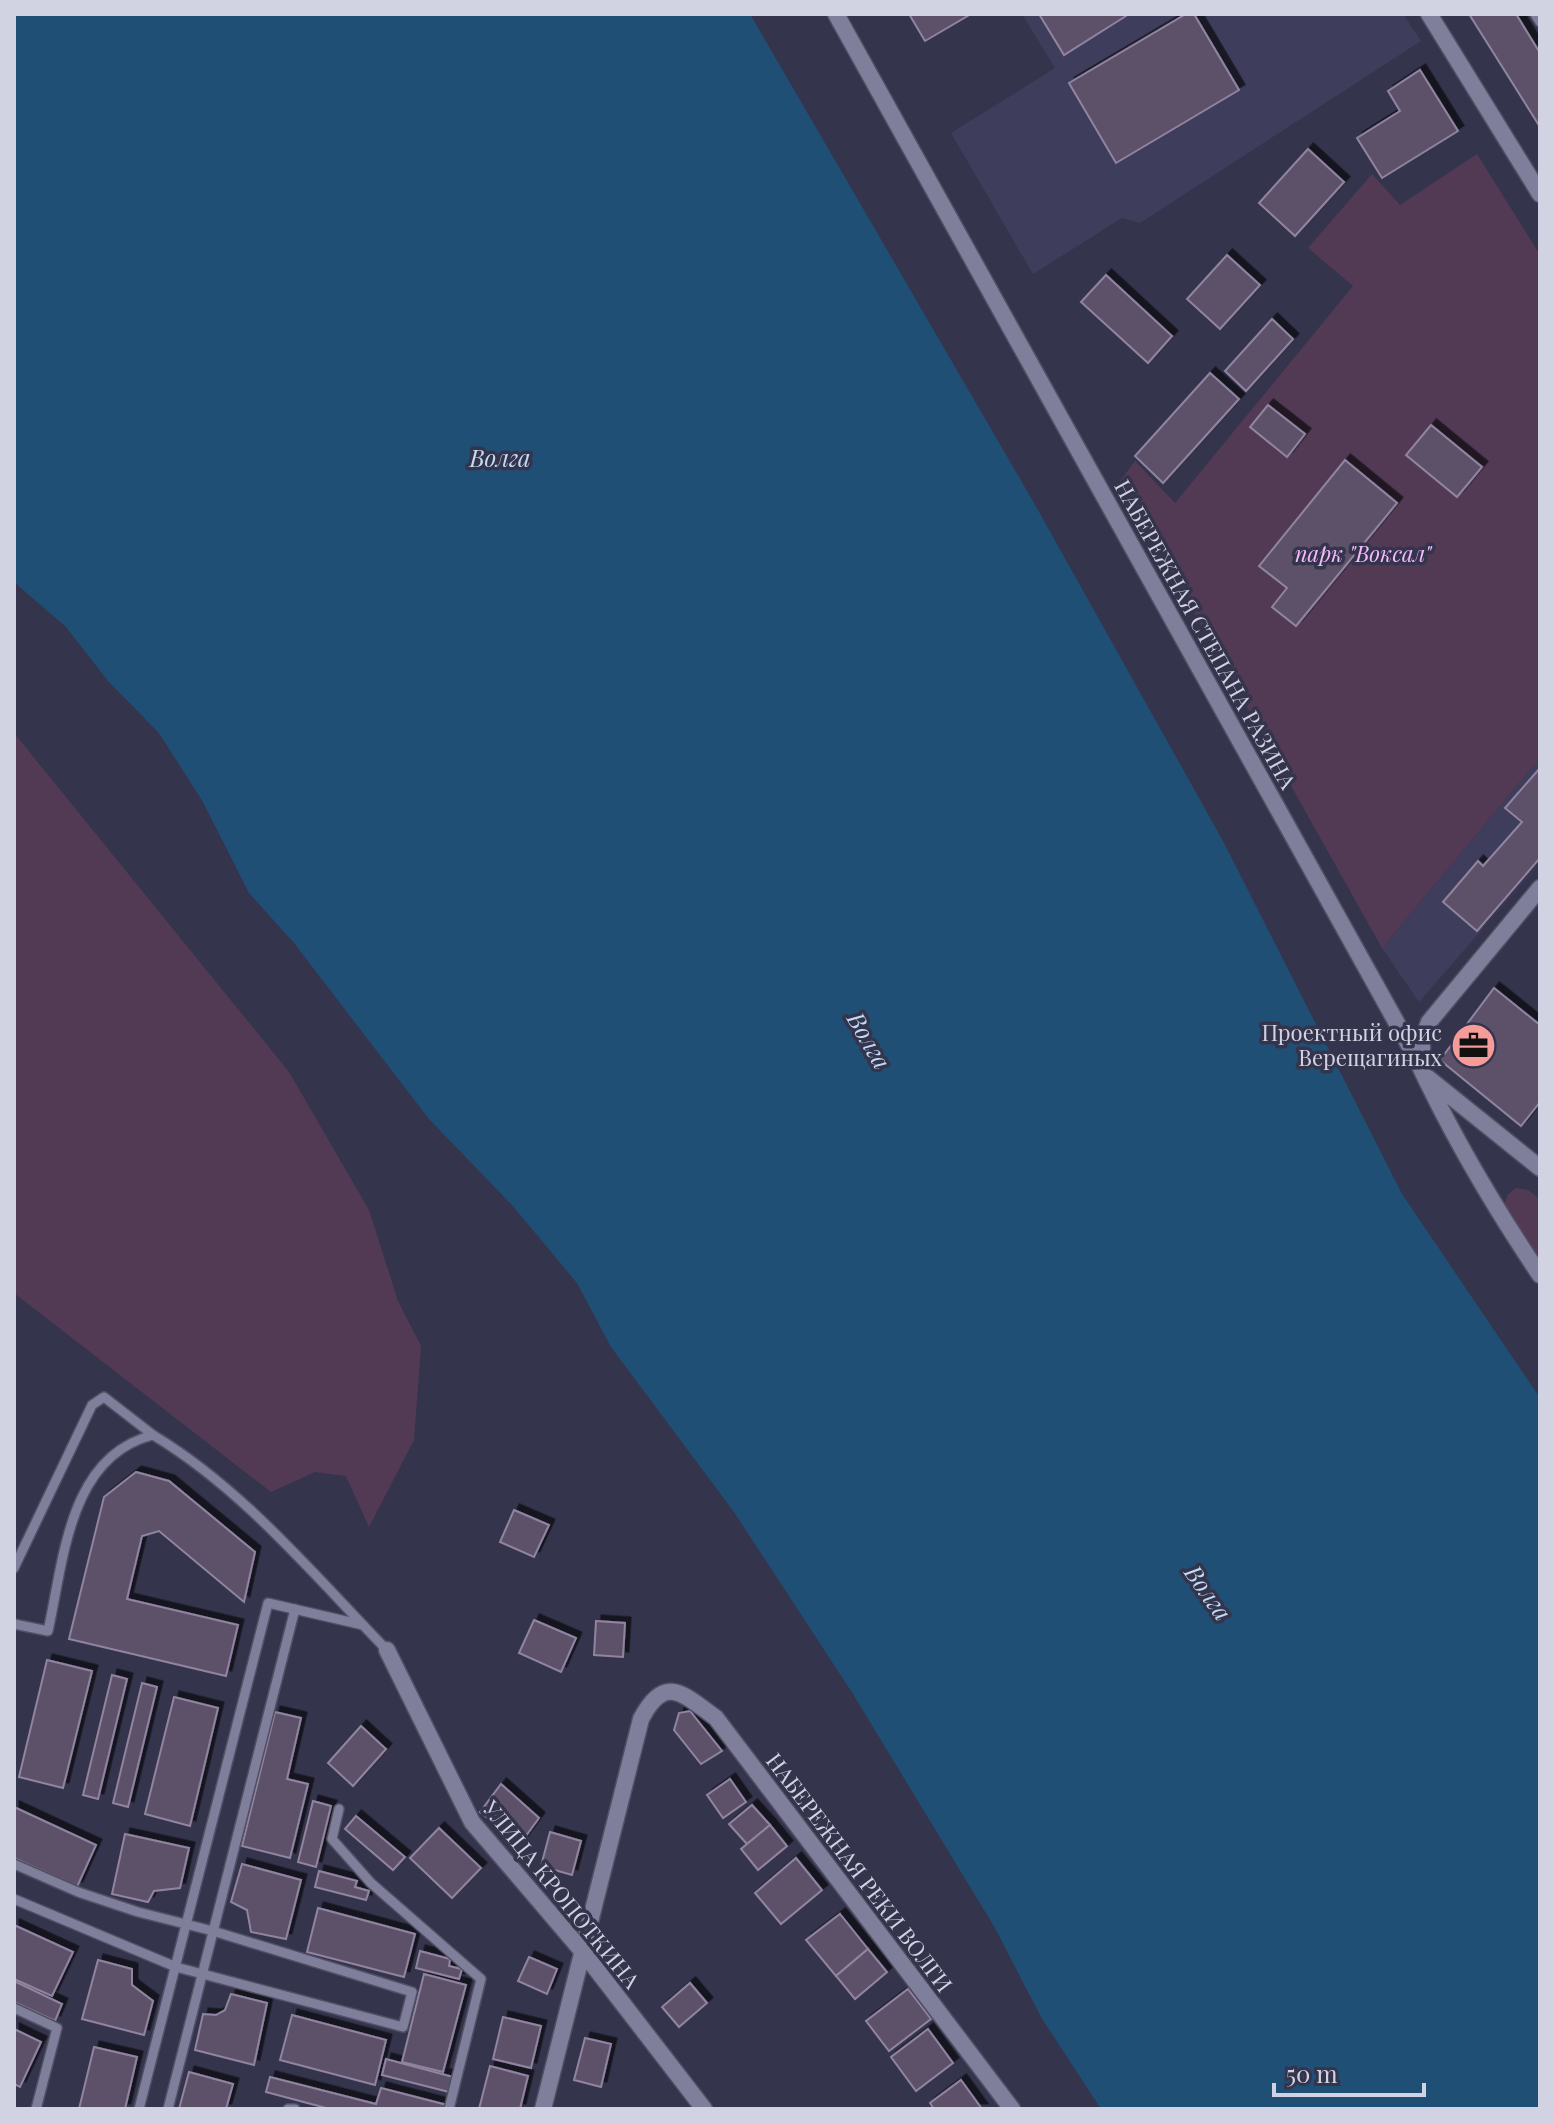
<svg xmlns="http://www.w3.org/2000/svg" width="1554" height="2123" font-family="'Playfair Display',serif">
	<defs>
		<filter id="shadow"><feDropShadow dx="5.5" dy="-5.5" stdDeviation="0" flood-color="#0009"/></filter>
	</defs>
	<rect width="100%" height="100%" fill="#35344d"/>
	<!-- built -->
	<g fill="#3f3d5c">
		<path d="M1022,14H1403L1421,41L1140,223L1122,218L1033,274L951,133L1055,68Z"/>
		<path d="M1540,758V863L1419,1002L1382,948Z"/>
	</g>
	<!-- green -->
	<g fill="#523a55">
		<path d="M1477,154L1540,255V758L1382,948L1120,481L1135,461L1175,503L1353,286L1308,248L1372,174L1400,205Z"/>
		<path d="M14,733L289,1072L369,1210L398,1301L421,1346L414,1440L369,1527L346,1476L315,1472L271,1492L14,1293Z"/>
		<path d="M1516,1188L1528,1190L1540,1199V1260L1504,1205L1508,1194Z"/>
	</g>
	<!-- water -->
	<path fill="#204f76" d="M14,14H750L1034,503L1223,841L1402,1194L1540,1398V2109H1101L1041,2017L995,1928L853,1694L734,1512L611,1347L577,1283L512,1205L429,1119L294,943L249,893L203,802L159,733L108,681L66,627L14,582Z"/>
	<!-- building -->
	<g fill="#5d516b" stroke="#9084a0" stroke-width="2" filter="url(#shadow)">
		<path d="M909,14H971L925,41Z"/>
		<path d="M1039,14H1125L1126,16L1064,55Z"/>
		<path d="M1186,14H1194L1239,90L1116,163L1069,83Z"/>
		<path d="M1469,14H1516L1540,53V127Z"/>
		<path d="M1420,70L1458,131L1382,178L1357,138L1400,111L1388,91Z"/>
		<path d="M1308,149L1344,182L1295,236L1259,203Z"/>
		<path d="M1227,255L1260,285L1220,329L1187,299Z"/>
		<path d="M1106,275L1172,336L1148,363L1081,302Z"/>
		<path d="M1272,319L1293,339L1246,391L1225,371Z"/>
		<path d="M1210,373L1239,399L1163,483L1135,456Z"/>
		<path d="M1268,405L1305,434L1287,457L1250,427Z"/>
		<path d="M1431,425L1482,467L1457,497L1406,455Z"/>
		<path d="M1345,460L1397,503L1296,626L1272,607L1287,588L1259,566Z"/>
		<path d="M1540,768V858L1477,931L1443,902L1478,861L1483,866L1522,822L1505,808Z"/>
		<path d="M1494,988L1540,1025V1102L1521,1126L1440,1060Z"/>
		<path d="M136,1472L169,1481L255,1552L244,1602L159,1531L142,1536L127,1599L238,1625L226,1676L69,1639L104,1497Z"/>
		<path d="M514,1510L549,1525L534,1557L500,1542Z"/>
		<path d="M534,1620L576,1638L561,1672L519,1653Z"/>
		<path d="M596,1621L625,1623L623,1657L594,1655Z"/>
		<path d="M47,1660L92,1671L63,1788L19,1777Z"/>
		<path d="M112,1675L127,1679L98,1799L83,1795Z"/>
		<path d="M142,1683L157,1687L128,1807L113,1803Z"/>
		<path d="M174,1697L218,1708L190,1826L145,1814Z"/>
		<path d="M690,1711L722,1751L701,1764L674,1730L679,1713Z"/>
		<path d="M275,1712L301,1718L287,1779L308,1784L290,1858L242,1846Z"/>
		<path d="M361,1726L386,1749L353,1786L328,1763Z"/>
		<path d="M730,1779L746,1802L723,1818L707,1795Z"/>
		<path d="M501,1784L539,1818L520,1844L480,1812Z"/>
		<path d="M313,1801L331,1806L316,1867L298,1862Z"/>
		<path d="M752,1805L770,1825L747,1844L729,1824Z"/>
		<path d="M14,1807L96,1845L77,1887L14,1858Z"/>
		<path d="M356,1816L405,1857L393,1870L345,1829Z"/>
		<path d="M770,1825L787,1846L758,1870L741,1849Z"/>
		<path d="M439,1828L481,1868L452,1898L410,1858Z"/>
		<path d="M550,1832L581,1841L572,1875L541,1866Z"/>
		<path d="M125,1834L189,1848L180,1888L154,1891L148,1902L112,1894Z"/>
		<path d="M796,1858L822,1890L781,1924L755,1893Z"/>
		<path d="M242,1864L301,1880L286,1939L251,1932L247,1910L231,1902Z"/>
		<path d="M319,1871L357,1881L355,1887L369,1891L366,1900L315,1887Z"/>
		<path d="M318,1908L415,1934L404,1977L307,1952Z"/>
		<path d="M840,1914L868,1949L836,1976L806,1940Z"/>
		<path d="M14,1925L73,1952L52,1996L14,1979Z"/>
		<path d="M868,1949L887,1972L855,1999L836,1976Z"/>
		<path d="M420,1951L450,1959L449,1966L462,1969L459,1979L416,1968Z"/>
		<path d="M529,1957L557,1969L547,1994L518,1981Z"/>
		<path d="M98,1960L132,1969V1985L153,2001L144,2035L82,2019Z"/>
		<path d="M424,1974L466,1985L443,2072L402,2062Z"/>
		<path d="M14,1981L62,2004L55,2021L14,2002Z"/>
		<path d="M690,1983L707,2003L679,2027L662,2007Z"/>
		<path d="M908,1989L931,2019L889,2051L866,2021Z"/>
		<path d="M231,1994L267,2003L254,2065L195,2050L203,2014L216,2015L225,2010Z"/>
		<path d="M292,2015L386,2040L375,2085L280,2060Z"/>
		<path d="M503,2017L541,2026L531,2068L493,2059Z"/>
		<path d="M14,2029L41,2042L20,2087L14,2084Z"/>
		<path d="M928,2029L953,2063L916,2091L891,2057Z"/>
		<path d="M585,2038L611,2044L601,2087L574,2080Z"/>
		<path d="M94,2047L137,2057L125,2109H79Z"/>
		<path d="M386,2059L453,2077L449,2092L382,2075Z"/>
		<path d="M490,2066L528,2076L520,2109H479Z"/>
		<path d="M189,2072L233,2084L226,2109H179Z"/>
		<path d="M270,2077L376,2104L381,2088L447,2105L445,2109H330L266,2092Z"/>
		<path d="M961,2080L982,2109H934L930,2103Z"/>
	</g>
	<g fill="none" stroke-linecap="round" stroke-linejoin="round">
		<defs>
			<g id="service">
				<path d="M1535,14L1540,22"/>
				<path d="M14,1568L92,1405L104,1397L153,1435"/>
				<path d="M14,1624L48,1631C64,1559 69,1456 153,1435C243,1489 314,1575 387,1650"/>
				<path d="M339,1809L332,1839L371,1883L481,1979L449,2109"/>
				<path d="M14,1864L78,1892L138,1912L213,1931L412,1992L403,2027L176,1967L14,1899"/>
				<path d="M14,2008L57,2028L36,2109"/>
				<path d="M139,2109L268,1603L363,1625"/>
				<path d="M168,2109L295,1609"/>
				<path d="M288,2109H295"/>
			</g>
			<g id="minor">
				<path d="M836,14L1414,1054C1450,1132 1492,1204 1540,1275"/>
				<path d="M1429,14L1540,194"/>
				<path d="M1422,1065V1041L1429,1022L1540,888"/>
				<path d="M1428,1078L1540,1168"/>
				<path d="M387,1650L472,1822L583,1952L704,2109"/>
				<path d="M543,2109L641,1719C665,1673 683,1694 716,1718L1012,2109"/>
			</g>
		</defs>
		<!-- service casing -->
		<use href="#service" stroke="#504f63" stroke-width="12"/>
		<!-- minor casing -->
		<use href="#minor" stroke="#504f63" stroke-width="19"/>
		<!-- service -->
		<use href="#service" stroke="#7f7f9b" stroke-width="9"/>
		<!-- minor -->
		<use href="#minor" stroke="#7f7f9b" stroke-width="16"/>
	</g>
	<!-- icons -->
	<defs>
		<symbol id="office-disc" viewBox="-11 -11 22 22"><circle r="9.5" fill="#f59b9a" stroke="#35344d"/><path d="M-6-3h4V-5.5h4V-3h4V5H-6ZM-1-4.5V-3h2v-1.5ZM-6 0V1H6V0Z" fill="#111"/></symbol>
	</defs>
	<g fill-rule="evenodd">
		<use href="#office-disc" x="1448" y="1020" width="51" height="51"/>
	</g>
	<g text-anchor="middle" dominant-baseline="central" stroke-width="7" stroke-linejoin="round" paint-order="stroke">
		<!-- park labels -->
		<g font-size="22" font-style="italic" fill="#f8bafe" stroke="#35344d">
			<text x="1363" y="553">парк "Воксал"</text>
		</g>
		<!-- street labels -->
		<g font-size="22" fill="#d2d3e2" stroke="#35344d">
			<text transform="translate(1206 634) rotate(61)">НАБЕРЕЖНАЯ СТЕПАНА РАЗИНА</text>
			<text transform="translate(860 1872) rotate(53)">НАБЕРЕЖНАЯ РЕКИ ВОЛГИ</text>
			<text transform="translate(562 1894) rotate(51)">УЛИЦА КРОПОТКИНА</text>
		</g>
		<!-- poi labels -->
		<g font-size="22" fill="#d2d3e2" stroke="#35344d" text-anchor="end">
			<text x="1442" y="1032">Проектный офис<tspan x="1442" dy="25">Верещагиных</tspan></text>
		</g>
		<!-- water labels -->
		<g font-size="24" font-style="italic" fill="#c1dbf5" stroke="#35344d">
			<text x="500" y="457">Волга</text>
			<text transform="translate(870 1040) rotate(60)">Волга</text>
			<text transform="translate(1209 1592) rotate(55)">Волга</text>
		</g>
	</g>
	<!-- border -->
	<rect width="1554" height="2123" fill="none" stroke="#d2d3e2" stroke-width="32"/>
	<!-- scale -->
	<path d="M1274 2083v12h150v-12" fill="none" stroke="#d2d3e2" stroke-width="4"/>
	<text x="1286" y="2083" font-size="24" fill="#d2d3e2" stroke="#35344d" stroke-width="6" paint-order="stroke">50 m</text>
</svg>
